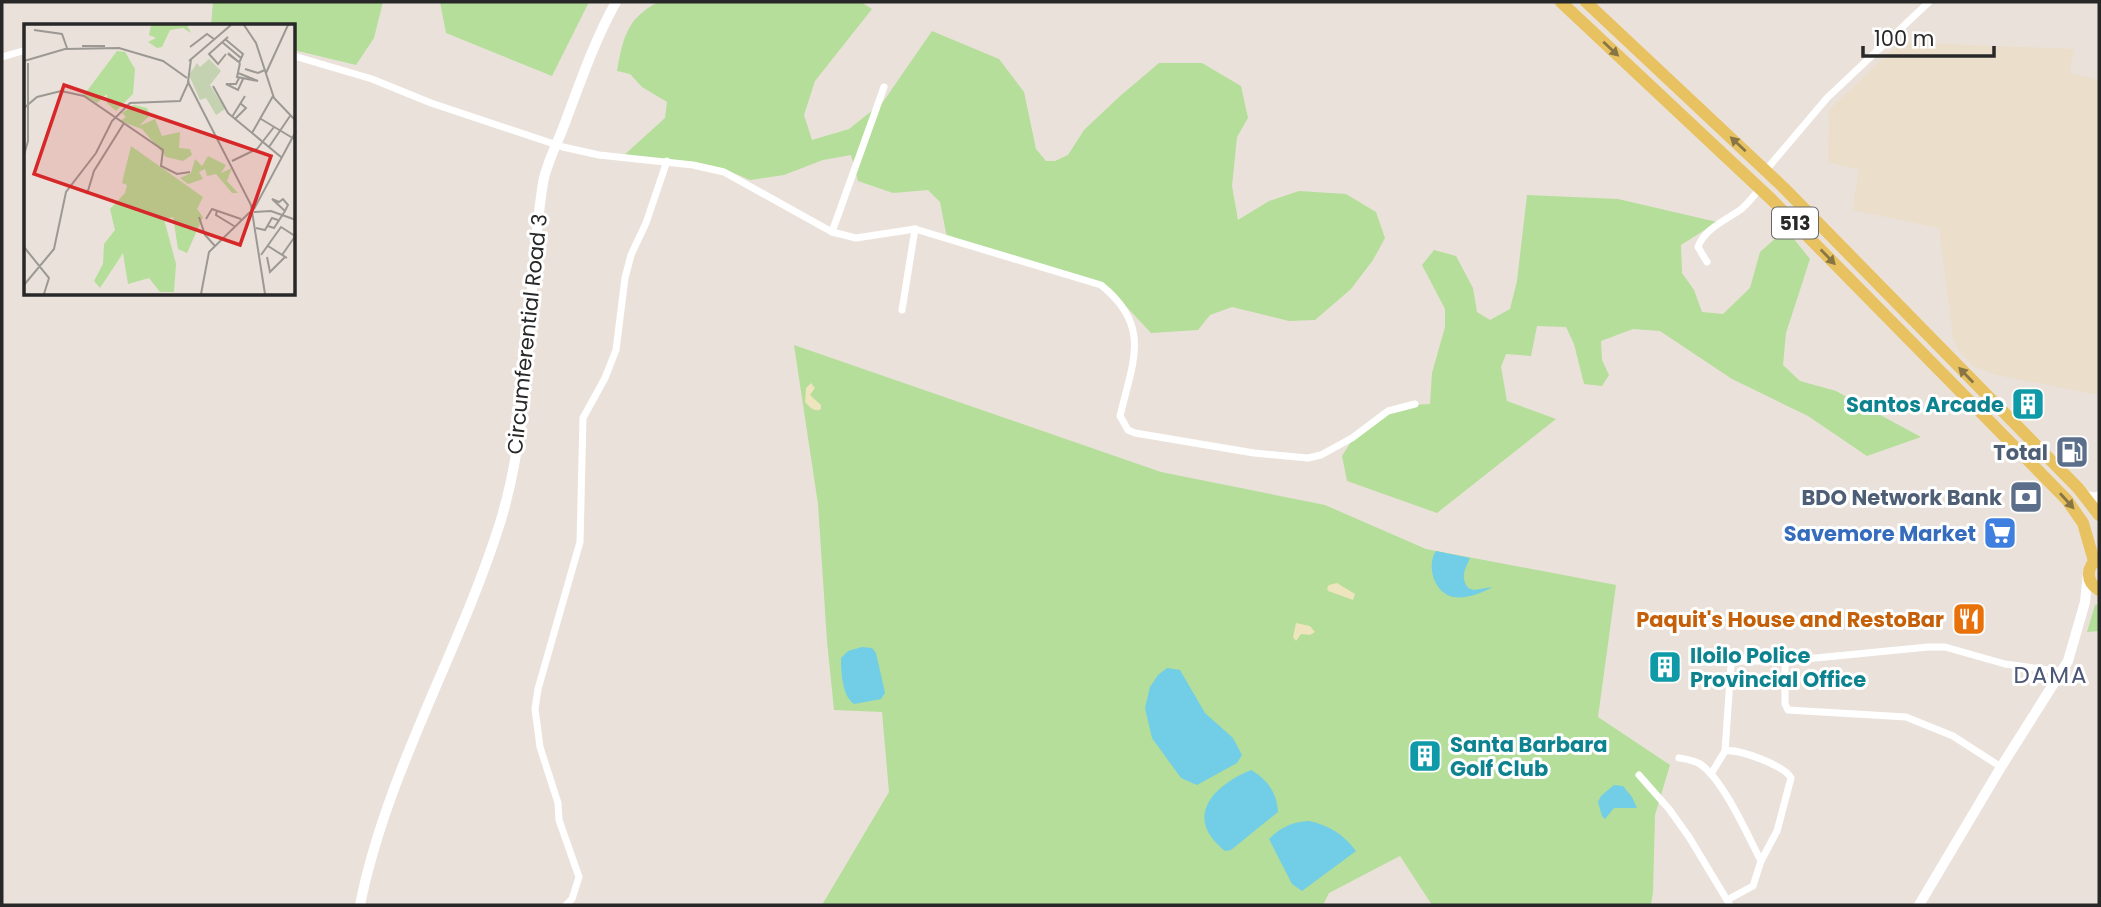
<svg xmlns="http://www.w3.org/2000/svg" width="2101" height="907" font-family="Poppins,sans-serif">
	<rect width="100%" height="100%" fill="#eae2da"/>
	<!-- education -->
	<path fill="#ebdeca" d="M1900,42L2074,49L2070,73L2099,80V395L1996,375L1973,366L1959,351L1953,339L1939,228L1852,210L1859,170L1828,162L1829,110Z"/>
	<!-- green -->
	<g fill="#b4de99">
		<path d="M213,2H383L374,38L356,65L294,50V26H211Z"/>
		<path d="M440,2H589L552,76L446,33Z"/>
		<path d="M658,2H861L872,9L815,81L804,115L812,140L849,129L883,102L932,31L999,59L1024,92L1036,149L1046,161H1055L1068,155L1084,130L1119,97L1159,63H1202L1241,86L1248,118L1237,137L1232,186L1238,220L1269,201L1299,191L1346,194L1376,212L1385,238L1373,260L1351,289L1315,320L1289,321L1232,307L1210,315L1198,330L1151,333L1107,286L947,238L940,202L928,190L893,193L858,181L851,155L823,160L784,175L750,180L722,168L622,157L665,118L667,102L642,87L630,74L617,71C623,39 626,19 658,2Z"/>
		<path d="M1527,195L1618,199L1717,222L1681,245L1682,273L1694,290L1702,312L1723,314L1750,288L1760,252L1786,229L1810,259L1786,333L1783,365L1800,381L1836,391L1921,437L1867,456L1808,416L1732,379L1660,331L1633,329L1601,341L1602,360L1609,375L1602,386L1584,384L1574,344L1566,327L1537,326L1531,356L1506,354L1501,367L1507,401L1556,419L1437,513L1347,481L1342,456L1358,431L1394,406L1430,404L1432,373L1445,327V309L1422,265L1434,250L1456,256L1473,288L1477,312L1490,320L1510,309L1517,281Z"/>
		<path d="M794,345L1161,472L1325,505L1426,549L1616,585L1598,717L1670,765L1655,815L1653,892L1651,905H1432L1400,856L1329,893L1323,905H822L889,792L882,712L834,710L827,641L818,504Z"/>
		<path d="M2099,604V631L2087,632L2095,605Z"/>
	</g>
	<!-- sand -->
	<g fill="#eee4be">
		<path d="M811,383L815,388L810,395L821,405V409C814,413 810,407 805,402L806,388Z"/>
		<path d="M1337,583L1355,594L1353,600L1328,591L1327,588L1329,585Z"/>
		<path d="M1296,623L1310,626L1315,632L1310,635L1301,634L1296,641L1293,637Z"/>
	</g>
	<!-- water -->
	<g fill="#72cde7">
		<path d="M1436,551L1470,558C1465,570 1460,576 1468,588L1474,590L1493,587C1481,593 1467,599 1454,597C1434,594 1426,565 1436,551Z"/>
		<path d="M862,647L872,648L876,653L885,693L881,699L854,704C842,696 841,672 841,658L848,651Z"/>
		<path d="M1167,668L1180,670L1205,713L1233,738L1242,755L1237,763L1197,785L1181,778L1152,738L1145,708L1150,687L1158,675Z"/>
		<path d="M1251,770C1267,779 1277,793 1278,812L1231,850L1225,851C1183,818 1212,786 1251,770Z"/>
		<path d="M1614,785L1623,786L1632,797L1637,808H1614L1605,819L1602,816L1598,802L1601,796Z"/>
		<path d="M1309,821C1329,825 1344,835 1356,851L1302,891L1292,884L1269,839C1281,827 1292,822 1309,821Z"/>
	</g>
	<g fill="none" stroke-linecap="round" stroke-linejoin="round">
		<!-- street -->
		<g stroke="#fff" stroke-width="7">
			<path d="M294,56L372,79L431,103L563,147L599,155L693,165L724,172L832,232L856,238L915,229L1101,285C1152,326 1133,361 1120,416L1128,430L1135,433L1254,453L1308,458L1321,455L1352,438L1388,411L1415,404"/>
			<path d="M2,57L26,50"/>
			<path d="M1766,170L1827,98L1929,2"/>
			<path d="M832,232L884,87"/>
			<path d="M1707,262L1698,247C1704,229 1726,220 1740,210C1748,204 1753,196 1760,189"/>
			<path d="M902,310L915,229"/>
			<path d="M1785,661V704L1788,710L1906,717L1953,736L2001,767"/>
			<path d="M1725,751C1738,748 1785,766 1791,778L1777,831L1761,861"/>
			<path d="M1679,758C1686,759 1694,760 1700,764C1723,779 1748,836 1761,861L1753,886L1727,900"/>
			<path d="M1711,774L1725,751L1731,665L1735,661H1785L1928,647H1945L2005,664L2063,672"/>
			<path d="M1639,775L1669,809L1689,837L1730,905"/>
			<path d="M566,905L572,899L579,877L559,820L558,803L540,747L535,709L538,689L580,542L583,418L605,378L616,350L625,278L631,255L646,223L667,161"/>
		</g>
		<!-- secondary -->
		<g stroke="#fff" stroke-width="10">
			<path d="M2085,496L2097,498L2099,496"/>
			<path d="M360,905C387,771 459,653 500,523C534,413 525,296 543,183C546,165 556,146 563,128C579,86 594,41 616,2"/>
			<path d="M1919,905L2001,767L2068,661L2085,602L2088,573"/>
		</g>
		<!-- primary -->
		<g stroke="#e8c261" stroke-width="12">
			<path d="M1561,2L1771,199L2067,500L2083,523L2094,561"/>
			<path d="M1586,2L1783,187L2078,488L2099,515"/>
			<path d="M2099,558C2085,567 2086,582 2099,590"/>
		</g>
	</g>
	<!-- one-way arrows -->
	<defs><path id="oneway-solid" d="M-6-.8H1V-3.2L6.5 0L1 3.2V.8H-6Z" transform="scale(1.75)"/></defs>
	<g fill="#887544">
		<use href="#oneway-solid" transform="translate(1611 49) rotate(43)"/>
		<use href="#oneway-solid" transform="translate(1738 144) rotate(-137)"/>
		<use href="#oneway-solid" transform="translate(1828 257) rotate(46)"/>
		<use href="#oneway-solid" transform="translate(1966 375) rotate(-134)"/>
		<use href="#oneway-solid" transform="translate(2067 501) rotate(48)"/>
	</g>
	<!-- icons -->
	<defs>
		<symbol id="building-square" viewBox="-11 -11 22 22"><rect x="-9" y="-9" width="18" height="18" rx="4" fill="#0f9aa8" stroke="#fff"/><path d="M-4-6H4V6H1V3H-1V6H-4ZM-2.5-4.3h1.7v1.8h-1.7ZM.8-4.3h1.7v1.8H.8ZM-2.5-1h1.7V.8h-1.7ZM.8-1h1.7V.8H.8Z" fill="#fff"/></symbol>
		<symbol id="fuel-square" viewBox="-11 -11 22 22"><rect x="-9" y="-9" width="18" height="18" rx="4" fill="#5c6f8a" stroke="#fff"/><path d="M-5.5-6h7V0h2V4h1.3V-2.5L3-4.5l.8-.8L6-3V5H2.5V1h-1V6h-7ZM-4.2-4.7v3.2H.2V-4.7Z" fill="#fff"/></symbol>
		<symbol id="bank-square" viewBox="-11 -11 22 22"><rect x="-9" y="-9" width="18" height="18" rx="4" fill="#5c6f8a" stroke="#fff"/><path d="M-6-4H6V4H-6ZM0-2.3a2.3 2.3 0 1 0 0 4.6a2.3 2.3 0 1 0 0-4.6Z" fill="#fff"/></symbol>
		<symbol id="supermarket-square" viewBox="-11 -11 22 22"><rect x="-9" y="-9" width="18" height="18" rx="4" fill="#3f7fe0" stroke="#fff"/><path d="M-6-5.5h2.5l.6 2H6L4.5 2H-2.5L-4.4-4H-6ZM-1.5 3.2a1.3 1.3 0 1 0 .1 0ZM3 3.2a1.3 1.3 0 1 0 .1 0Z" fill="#fff"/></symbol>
		<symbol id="restaurant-square" viewBox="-11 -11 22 22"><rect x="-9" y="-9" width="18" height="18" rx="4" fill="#e8710a" stroke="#fff"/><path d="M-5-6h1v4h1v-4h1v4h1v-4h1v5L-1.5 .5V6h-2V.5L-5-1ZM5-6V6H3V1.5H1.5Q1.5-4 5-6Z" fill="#fff"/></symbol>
	</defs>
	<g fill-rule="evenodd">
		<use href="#building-square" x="2009" y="385" width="38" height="38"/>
		<use href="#fuel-square" x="2053" y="433" width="38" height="38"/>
		<use href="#bank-square" x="2007" y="478" width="38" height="38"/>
		<use href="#supermarket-square" x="1981" y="514" width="38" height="38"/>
		<use href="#restaurant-square" x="1950" y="600" width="38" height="38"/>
		<use href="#building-square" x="1646" y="648" width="38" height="38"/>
		<use href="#building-square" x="1406" y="737" width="38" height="38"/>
	</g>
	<g text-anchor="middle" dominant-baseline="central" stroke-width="6" stroke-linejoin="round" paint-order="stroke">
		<!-- shield labels -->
		<rect fill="#fff" stroke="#686868" stroke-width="2" x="1772" y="207.5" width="46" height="31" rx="5"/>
		<g font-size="19" font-weight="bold" fill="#282828">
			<text x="1795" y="223">513</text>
		</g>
		<!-- street labels -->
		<g font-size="21" fill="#282828" stroke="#fff">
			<text transform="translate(527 334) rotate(-84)">Circumferential Road 3</text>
		</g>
		<!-- culture labels -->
		<g font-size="21" font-weight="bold" fill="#0d838f" stroke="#fff" text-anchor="start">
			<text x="2004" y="404" text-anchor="end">Santos Arcade</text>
			<text x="1690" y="655">Iloilo Police<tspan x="1690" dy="24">Provincial Office</tspan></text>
			<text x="1450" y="744">Santa Barbara<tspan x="1450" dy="24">Golf Club</tspan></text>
		</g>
		<!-- service labels -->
		<g font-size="21" font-weight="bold" fill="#4e5e75" stroke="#fff" text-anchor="end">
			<text x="2048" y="452">Total</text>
			<text x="2002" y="497">BDO Network Bank</text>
		</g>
		<!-- shop labels -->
		<g font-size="21" font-weight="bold" fill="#366cbe" stroke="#fff" text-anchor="end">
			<text x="1976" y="533">Savemore Market</text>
		</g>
		<!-- food labels -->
		<g font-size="21" font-weight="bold" fill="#c56008" stroke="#fff" text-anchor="end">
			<text x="1944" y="619">Paquit's House and RestoBar</text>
		</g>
		<!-- neighbourhood labels -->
		<g font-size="23" letter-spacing="2" fill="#4b5575" stroke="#fff">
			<text x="2051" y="675">DAMA</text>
		</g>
	</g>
	<!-- overview -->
	<g transform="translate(24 24)">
		<rect width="271" height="271" fill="#eae2da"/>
		<path d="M127,1H163L167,9L159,4L146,6L138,23L133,24L124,18L132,14L125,11ZM93,27L101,28L111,45L109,70L92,87L83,79V70L73,79L60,71ZM110,81L123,84L126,91L115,102L131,95L138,112L156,108L155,124L166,125L168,131L159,137L142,133L118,105L96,97L102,93L98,89ZM107,122L179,173L173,185L179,193L163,229L154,225L149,193L140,195L152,240L150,268H136L125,254L104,260L99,229L76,264L70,257L79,240L80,220L91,206L86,185L101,169L103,161L98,159ZM184,132L202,141L197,149L208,144L203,157L214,169H208L192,150L183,152L181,145L175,148L179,155L164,160L156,154L167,149L171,135L178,142Z" fill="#b4de99"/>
		<path d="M185,35L197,47L186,61L201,85L192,91L182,74L176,76L165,51L173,39L176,43Z" fill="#c4d2b2"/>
		<path fill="none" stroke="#9c9893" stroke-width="2" d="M220,1L232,19L250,74L272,97M10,6L38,10L43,24M201,15L219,30L215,39M198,18L217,34M58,22H81M166,23L183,10L190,15M202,30L194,40L185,30L204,13M204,30L216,39L204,29M167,35L164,58L227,181L241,270M0,37L41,25L95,24L139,37L163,54M165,37L207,1M221,45L234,49L241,46M214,49L234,57L213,53L216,39M242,49L264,1M215,54L212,60H202L214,66L219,55M189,62L204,89L257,133M0,84L13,73L37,67L60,72L139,126L137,142L153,150L166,148M208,93L221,72M211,95L222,84L216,79M237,95L272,116M228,109L249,72M245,123L266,92M0,131L4,117V39M208,137L233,125L250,103M63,170L70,147L100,99M230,185L272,107M193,186L192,191L210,202M230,188L247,187L272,196M175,193L181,211L191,222M182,195L188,185L217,195M244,202L250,204L261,187L264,181L259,175L255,178L248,175L261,187M232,204L241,206L248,194L254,196M244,222L263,234M0,223L25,254L20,270M237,231L257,203L271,212M258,231L272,211M243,233L246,248L261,233M0,261L30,225L42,168L72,129L88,97L106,79L156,77L165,57M177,270L185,228L226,188"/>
		<path fill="#d62828" fill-opacity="0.15" stroke="#d62828" stroke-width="3.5" d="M40,61L247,132L216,221L10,150Z"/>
		<rect width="271" height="271" fill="none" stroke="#282828" stroke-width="3.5"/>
	</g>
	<!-- border -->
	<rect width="2101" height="907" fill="none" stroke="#282828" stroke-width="7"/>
	<!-- scale -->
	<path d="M1863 46v10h131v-10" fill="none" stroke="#282828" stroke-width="3.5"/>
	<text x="1874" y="46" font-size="21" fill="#282828" stroke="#ffffff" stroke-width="5" paint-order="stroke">100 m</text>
</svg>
